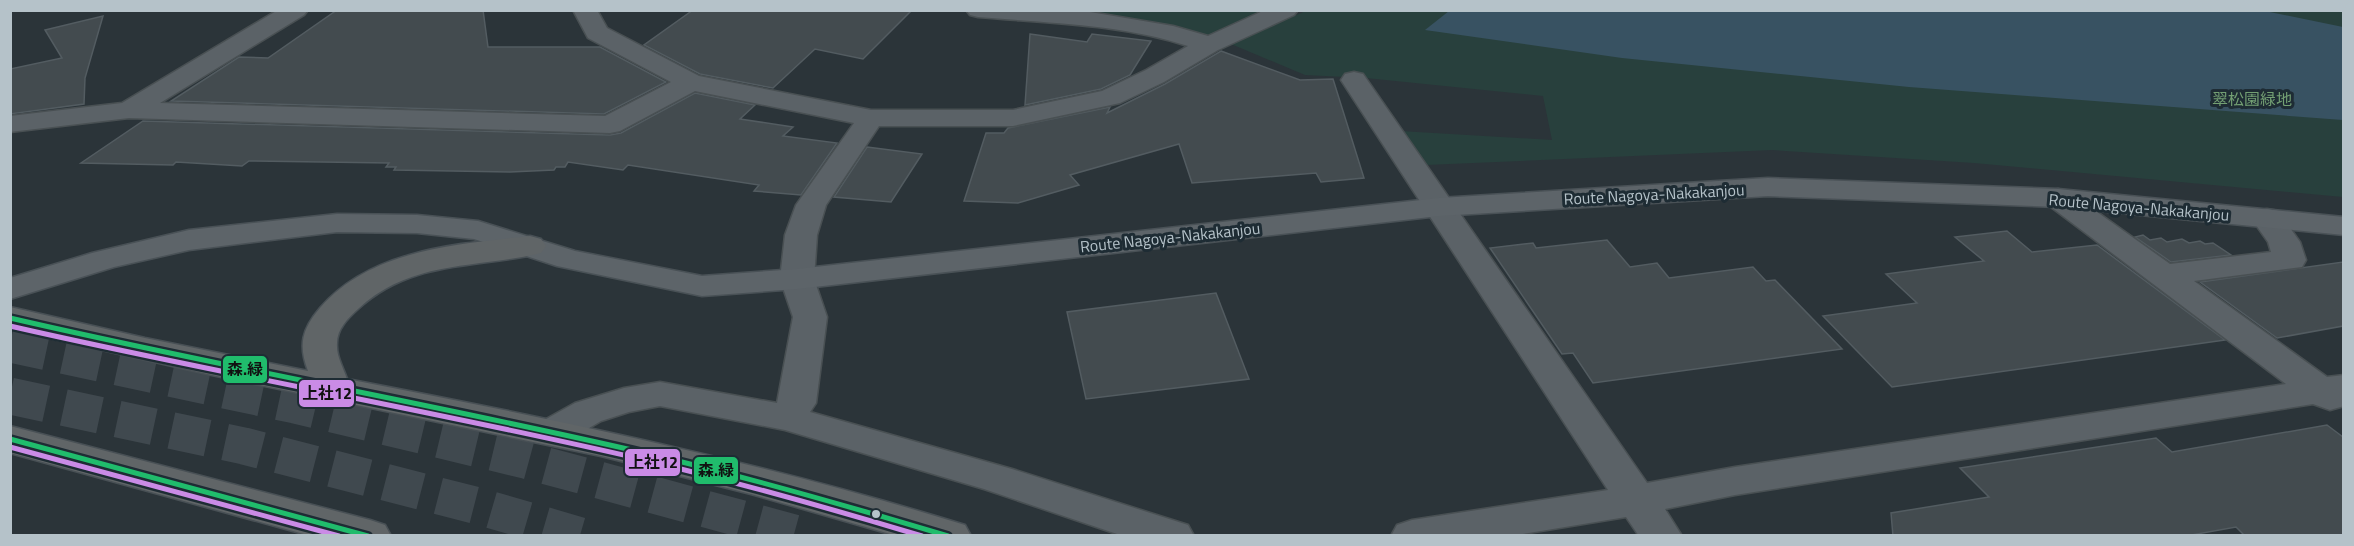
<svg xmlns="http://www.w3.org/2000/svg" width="2354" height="546" font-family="'Titillium Web','Noto Sans JP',sans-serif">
	<rect width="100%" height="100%" fill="#2b3439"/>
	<!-- green -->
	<g fill="#28403d">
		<path d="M1308,10L2343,11V197L1974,163L1772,150L1426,165L1400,131L1552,140L1543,96L1366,78L1305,75L1231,44Z"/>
		<path d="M1015,11H1273L1208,40L1092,16Z"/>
	</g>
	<!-- water -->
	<path fill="#385262" d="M1449,11H2265L2343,27V120L1909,87L1622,58L1425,30Z"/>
	<!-- building -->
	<g fill="#434b4f" stroke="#535c61" stroke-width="1.5">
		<path d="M337,10H483L488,47H600L666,82L604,114L171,101L239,57L268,58Z"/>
		<path d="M693,10H912L863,59L815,49L773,88L700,74L644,45Z"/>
		<path d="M103,16L85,78L84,104L10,114V69L62,58L45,30Z"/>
		<path d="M1030,34L1087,42L1092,34L1151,41L1130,75L1101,89L1025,105Z"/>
		<path d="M1221,51L1300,80L1333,79L1364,178L1321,182L1316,173L1192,183L1179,144L1070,175L1079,185L1018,203L964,201L986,133H1004L1008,128L1110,107L1107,113L1165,84Z"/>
		<path d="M695,93L755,105L740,119L793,127L783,136L837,143L801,195L754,191L759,185L628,165L623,170L568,162L565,167H556L554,170L510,172L394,170L396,167H386L389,163L249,161L242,166L176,162L173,165L81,163L143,121L610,135L621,133Z"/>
		<path d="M867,147L922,154L891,202L834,197Z"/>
		<path d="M2007,231L2032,252L2097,245L2225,340L1892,387L1823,316L1917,303L1886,274L1984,261L1955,237Z"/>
		<path d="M2143,235L2150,240L2161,238L2167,242L2182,239L2189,243L2200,241L2205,244L2213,243L2231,255L2171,262L2135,237Z"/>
		<path d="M1607,240L1630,267L1657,263L1669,278L1753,267L1766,281L1775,280L1842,349L1593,383L1573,353L1562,354L1490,248L1533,243L1536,248Z"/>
		<path d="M2343,262V326L2277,338L2200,282Z"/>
		<path d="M1216,293L1249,379L1086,399L1067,312Z"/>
		<path d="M2327,425L2343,437V536H2245L2236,527L2186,536H1893L1891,513L1989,497L1960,468L2156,438L2172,452Z"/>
	</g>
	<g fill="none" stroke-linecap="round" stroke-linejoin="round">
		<!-- highway-tunnel -->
		<g stroke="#40494f" stroke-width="37" stroke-dasharray="37 18" stroke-linecap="butt">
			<path d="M10,344L295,405L525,460L805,536"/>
			<path d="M10,396L244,446L478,506L581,536"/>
		</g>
		<defs>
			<g id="minor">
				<path d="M278,10H308L304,15L160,103L605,116L671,82L588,38L573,10H597L607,28L699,76L871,110H1013L1102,91L1146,70L1188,46C1122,24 1048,23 978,17L970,15L966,10L1090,12L1173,26L1208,36L1265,10H1298L1294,15L1218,50L1164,82L1120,103L1013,126H879L826,205L817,235L814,279L827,317L816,403L810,412L1012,469L1188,525L1194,536H1123L984,489L785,430L660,406L629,412L601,421L567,441L553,445L539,441L534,432L539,423L575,403L624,388L660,382L777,403L793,317L780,279L785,235L796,205L854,123L695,91L620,131L610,133L129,118L10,132V116L122,103Z"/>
				<path d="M1354,72L1363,74L1647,483L1735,467L2286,384L2047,204L2043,198L2047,192L2058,189L2069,192L2170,264L2271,252L2268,242L2251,218L2256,211L2267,209L2278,211L2300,242L2306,260L2302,267L2194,281L2327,377L2344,375V406L2330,410L2313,404L1735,495L1665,509L1682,536H1639L1626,517L1511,536H1391L1397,525L1412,520L1608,490L1341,80L1345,74Z"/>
			</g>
			<path id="major" d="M1768,178L2058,189L2344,217V235L2058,207L1768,196L1439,216L797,289L702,296L557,266L474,239L417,233L337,232L189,250L114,267L10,299V278L92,253L189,230L337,214L417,215L478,221L575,251L702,276L797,269L1439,198Z"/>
			<g id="highway">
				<path d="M530,236L541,239L546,246L541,253C476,269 412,259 358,309C348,318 337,329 337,343C336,356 343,367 347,379C555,419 762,462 965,525L971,536H897L751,494L601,456L212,375L10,329V307L145,338L308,371C298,345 302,329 320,308C371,249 458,244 530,236Z"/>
				<path d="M10,426L370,520L385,525L391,536H311L10,453Z"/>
			</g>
		</defs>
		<!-- minor casing -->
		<use href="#minor" stroke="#495053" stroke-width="3"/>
		<!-- major casing -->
		<use href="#major" stroke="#495156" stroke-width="3"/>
		<!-- highway casing -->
		<use href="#highway" stroke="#485055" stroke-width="3"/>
		<!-- minor -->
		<use href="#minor" fill="#5b6267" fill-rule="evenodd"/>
		<!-- major -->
		<use href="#major" fill="#5d6469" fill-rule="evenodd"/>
		<!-- highway -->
		<use href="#highway" fill="#606567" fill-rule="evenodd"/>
		<defs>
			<g id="bus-1">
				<path d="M10,318C221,367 434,404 645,453C747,477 848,506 948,536"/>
				<path d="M10,439L368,536"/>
			</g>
			<g id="bus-2">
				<path d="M10,326C219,374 431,410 641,459C735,482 829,508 922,536"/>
				<path d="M10,447L339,536"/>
			</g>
		</defs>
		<!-- bus-1 casing -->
		<use href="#bus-1" stroke="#1e2c34" stroke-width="10"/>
		<!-- bus-2 casing -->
		<use href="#bus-2" stroke="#1e2c34" stroke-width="10"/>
		<!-- bus-1 -->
		<use href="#bus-1" stroke="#20bc6c" stroke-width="5"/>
		<!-- bus-2 -->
		<use href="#bus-2" stroke="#ca8be6" stroke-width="5"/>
	</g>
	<!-- markers -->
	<circle fill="#b5c2c9" stroke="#1e2c34" stroke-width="2" cx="876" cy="514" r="5"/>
	<g text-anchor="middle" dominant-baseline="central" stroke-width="6" stroke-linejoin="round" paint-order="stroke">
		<!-- park labels -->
		<g font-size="16" fill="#739f73" stroke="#1e2c34">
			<text x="2252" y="99">翠松園緑地</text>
		</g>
		<!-- street labels -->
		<g font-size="16" fill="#b5c2c9" stroke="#1e2c34">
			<text transform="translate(1654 194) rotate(-3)">Route Nagoya-Nakakanjou</text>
			<text transform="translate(2139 207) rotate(5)">Route Nagoya-Nakakanjou</text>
			<text transform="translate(1170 237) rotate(-6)">Route Nagoya-Nakakanjou</text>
		</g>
	</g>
	<g stroke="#1e2c34" stroke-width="2">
		<rect x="222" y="355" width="46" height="29" rx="6" fill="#20bc6c"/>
		<rect x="298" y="379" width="57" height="29" rx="6" fill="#ca8be6"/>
		<rect x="624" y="448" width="57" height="29" rx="6" fill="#ca8be6"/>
		<rect x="693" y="456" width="46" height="29" rx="6" fill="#20bc6c"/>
	</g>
	<g font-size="16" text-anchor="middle" font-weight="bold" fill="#111">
		<text x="245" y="375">森.緑</text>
		<text x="327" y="399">上社12</text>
		<text x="653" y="468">上社12</text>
		<text x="716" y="476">森.緑</text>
	</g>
	<!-- border -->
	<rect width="2354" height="546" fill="none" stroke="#b5c2c9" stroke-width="24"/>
</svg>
